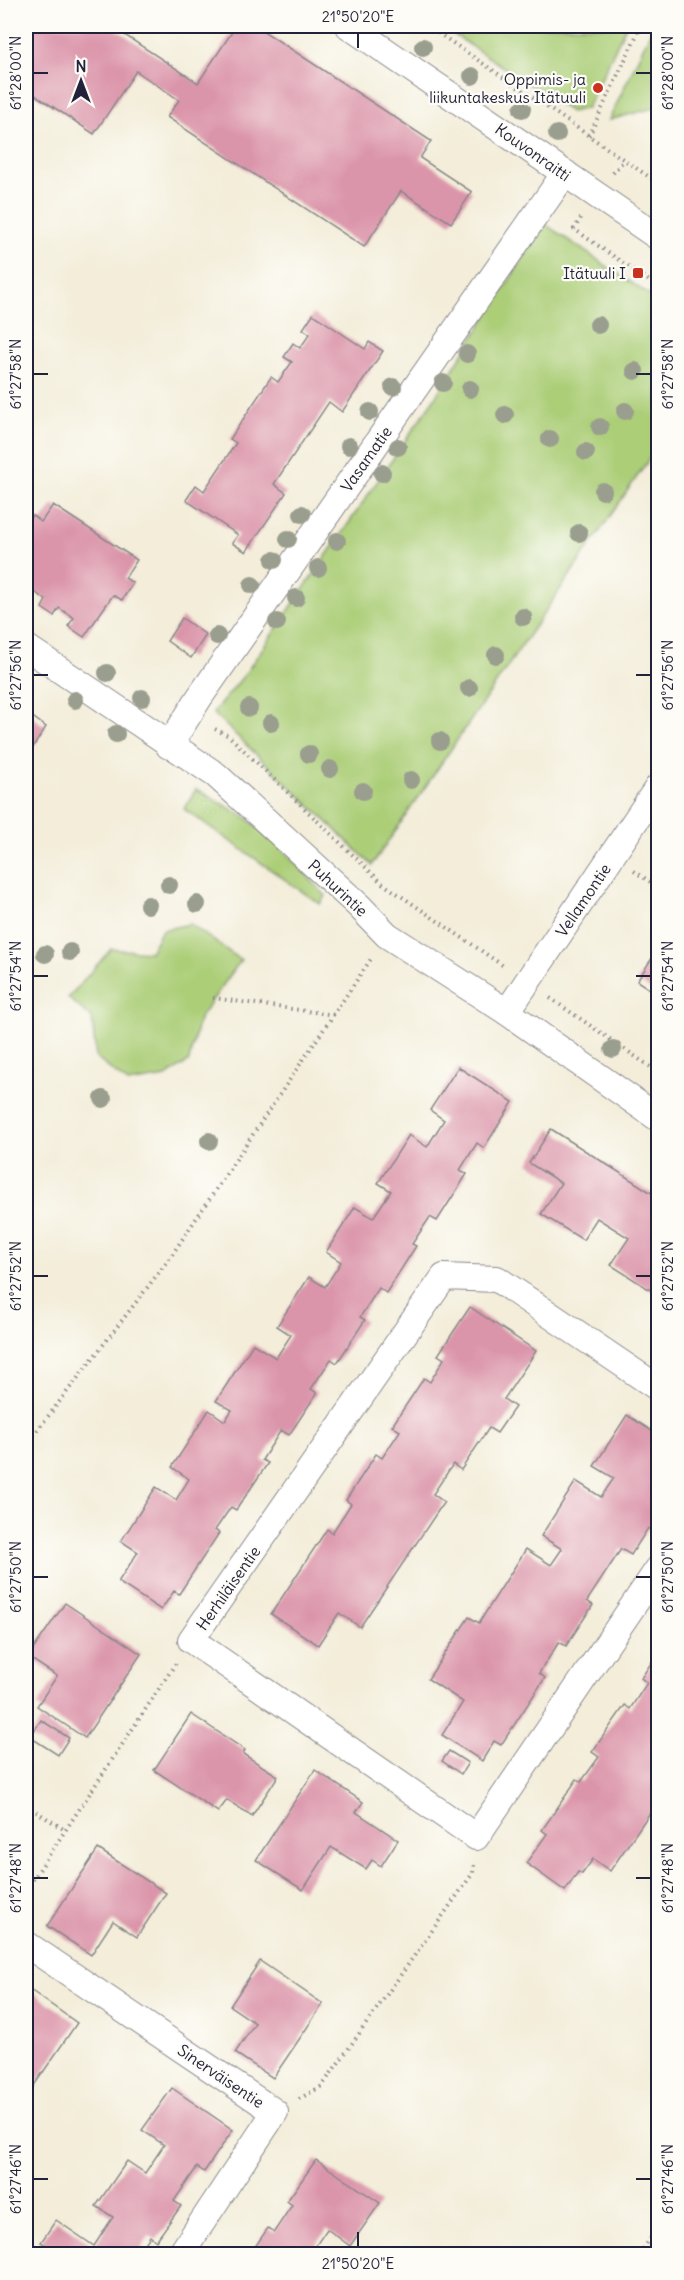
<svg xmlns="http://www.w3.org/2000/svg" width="684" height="2280" font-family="Delius,sans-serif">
	<rect width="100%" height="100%" fill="#fdfcf7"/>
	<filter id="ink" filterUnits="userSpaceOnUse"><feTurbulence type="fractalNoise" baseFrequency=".0167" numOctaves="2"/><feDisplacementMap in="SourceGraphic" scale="12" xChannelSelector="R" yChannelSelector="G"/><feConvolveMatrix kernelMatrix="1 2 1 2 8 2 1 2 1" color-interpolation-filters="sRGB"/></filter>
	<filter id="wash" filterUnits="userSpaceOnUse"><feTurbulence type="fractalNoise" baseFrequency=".008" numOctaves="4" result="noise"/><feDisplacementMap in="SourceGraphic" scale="24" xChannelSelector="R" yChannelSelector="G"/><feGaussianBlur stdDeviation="1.35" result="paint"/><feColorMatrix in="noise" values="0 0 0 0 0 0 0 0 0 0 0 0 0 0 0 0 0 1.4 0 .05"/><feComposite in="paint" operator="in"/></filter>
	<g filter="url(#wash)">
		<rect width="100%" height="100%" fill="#f3edd9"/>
		<!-- green -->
		<g fill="#abce77" stroke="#667859" stroke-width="1.5">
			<path d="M441,26H626L587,108L571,112Z"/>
			<path d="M653,26H658V107L609,120Z"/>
			<path d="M545,224L658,301V446L372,865L213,713L245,674L434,399Z"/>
			<path d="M196,789L246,817L287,854L326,896L320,904L184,809Z"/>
			<path d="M190,924L241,960L199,1019L189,1061L166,1077L128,1083L96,1058L92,1018L68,998L111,949L150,952L162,930Z"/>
		</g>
		<g id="blocks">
			<!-- building -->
			<g fill="#db95aa">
				<path d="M30,26H111L198,83L236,26H256L431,141L420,158L472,192L451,223L401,191L364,247L167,117L179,100L136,71L94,134L26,89V32Z"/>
				<path d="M313,314L365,349L369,342L383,351L342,412L329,402L274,484L286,493L246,552L232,543L238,535L186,500L196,485L204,491L236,443L230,439L271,377L278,382L292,362L284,357L293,343L300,348L310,334L303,329Z"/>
				<path d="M53,505L137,560L125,578L133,583L122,600L113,595L84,637L68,626L74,618L59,608L54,616L42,608L46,600L26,586V543L29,538L26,535V525L32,515L41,522Z"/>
				<path d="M182,618L206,635L191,658L167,641Z"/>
				<path d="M26,712L46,727L26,758Z"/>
				<path d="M658,949V986L656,984L651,990L637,981Z"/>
				<path d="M458,1067L513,1102L484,1148L477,1143L460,1170L467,1174L437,1221L430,1217L412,1244L416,1246L386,1293L379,1288L360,1317L365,1320L337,1363L331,1359L311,1389L317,1393L289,1435L281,1430L262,1460L268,1463L236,1510L231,1507L215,1530L219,1533L179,1594L174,1591L161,1610L118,1582L138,1552L121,1541L156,1487L176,1500L189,1479L172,1467L209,1410L225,1421L232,1410L216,1401L253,1344L276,1358L291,1335L277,1326L309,1277L325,1287L341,1262L326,1252L355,1207L373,1218L391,1191L378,1183L409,1135L427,1147L444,1120L430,1110Z"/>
				<path d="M551,1129L658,1197V1295L611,1265L629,1238L597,1218L583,1240L541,1214L561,1183L529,1163Z"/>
				<path d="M470,1307L536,1351L504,1399L515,1407L497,1433L489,1428L461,1470L453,1464L433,1494L444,1502L360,1627L339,1613L318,1645L271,1614L327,1529L332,1533L351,1504L346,1500L376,1454L382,1458L400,1431L392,1426L424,1378L430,1382L444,1359L438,1355Z"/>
				<path d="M627,1415L658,1435V1523L653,1532L648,1528L631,1555L621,1549L587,1601L593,1605L566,1646L559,1642L539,1673L545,1678L501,1745L494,1741L482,1761L442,1735L463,1702L428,1679L469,1617L479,1623L526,1549L551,1565L562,1549L541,1536L576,1481L601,1497L614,1478L594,1466Z"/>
				<path d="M65,1603L141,1654L85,1738L37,1706L57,1676L28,1657Z"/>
				<path d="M658,1653V1801L610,1871L593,1859L582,1874L578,1872L565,1891L526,1863L547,1834L542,1830L577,1779L581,1782L599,1757L592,1752L625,1705L630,1709L647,1683L641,1678Z"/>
				<path d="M191,1714L245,1750L243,1754L278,1776L252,1816L227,1800L218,1812L154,1770Z"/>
				<path d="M41,1720L69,1738L58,1755L30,1737Z"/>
				<path d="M449,1751L468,1763L461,1774L442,1761Z"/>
				<path d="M315,1770L363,1802L356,1812L398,1840L381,1866L372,1860L366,1869L331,1847L303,1890L256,1860Z"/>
				<path d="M98,1849L166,1893L137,1937L113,1921L91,1955L47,1926Z"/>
				<path d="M260,1961L323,2004L273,2078L235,2053L255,2023L230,2006Z"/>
				<path d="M26,1987L77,2023L26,2097Z"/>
				<path d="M172,2088L233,2130L204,2172L197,2167L174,2201L181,2206L156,2241L150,2236L138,2254H59L41,2242L56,2220L94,2246L113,2217L96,2206L127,2161L145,2173L164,2145L142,2130Z"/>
				<path d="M316,2160L380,2203L350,2246L327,2229L310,2254H250L268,2228L274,2232L292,2205L287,2201Z"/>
			</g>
		</g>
	</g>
	<g filter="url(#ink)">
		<use href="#blocks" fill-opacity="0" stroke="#8a888a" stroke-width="1.5"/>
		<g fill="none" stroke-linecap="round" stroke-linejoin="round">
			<defs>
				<g id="street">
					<path d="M349,26L658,237"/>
					<path d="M26,647L216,775L359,906L387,935L507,1012L658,1118"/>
					<path d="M169,746L199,698L565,173"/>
					<path d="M507,1012L658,787"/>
					<path d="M658,1388L497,1279L444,1277L191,1640L476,1837L658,1569"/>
					<path d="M26,1944L275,2112L181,2254"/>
				</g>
			</defs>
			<!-- street casing -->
			<use href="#street" stroke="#8a888a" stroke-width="28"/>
			<!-- path -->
			<g stroke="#8a888a" stroke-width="4" stroke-dasharray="1.5 4.5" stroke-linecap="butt">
				<path d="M428,26L658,183"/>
				<path d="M589,136L641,26"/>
				<path d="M613,173L624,160"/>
				<path d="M581,218L574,229L658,287"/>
				<path d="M215,729L229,736L382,883L505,967"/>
				<path d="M634,871L658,887"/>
				<path d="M213,998L335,1015"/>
				<path d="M550,998L658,1072"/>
				<path d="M26,1445L167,1262L371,959"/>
				<path d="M26,1805L65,1830"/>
				<path d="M26,1890L176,1663"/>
				<path d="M299,2099L322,2086L473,1873L474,1865"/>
				<path d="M640,2254L658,2227"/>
			</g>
			<!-- street -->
			<use href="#street" stroke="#fff" stroke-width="26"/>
		</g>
		<!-- trees -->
		<g fill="#9a9e8e">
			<circle cx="423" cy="47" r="9"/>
			<circle cx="472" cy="76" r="9"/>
			<circle cx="522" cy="109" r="9"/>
			<circle cx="557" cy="134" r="9"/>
			<circle cx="598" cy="325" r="9"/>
			<circle cx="467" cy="354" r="9"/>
			<circle cx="635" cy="371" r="9"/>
			<circle cx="443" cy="383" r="9"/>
			<circle cx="393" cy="387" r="9"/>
			<circle cx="470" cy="389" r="9"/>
			<circle cx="625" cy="411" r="9"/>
			<circle cx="370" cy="412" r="9"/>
			<circle cx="505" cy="415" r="9"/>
			<circle cx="600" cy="427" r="9"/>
			<circle cx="550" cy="439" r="9"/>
			<circle cx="349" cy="446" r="9"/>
			<circle cx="398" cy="447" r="9"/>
			<circle cx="586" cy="452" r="9"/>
			<circle cx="382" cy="473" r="9"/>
			<circle cx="603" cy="491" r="9"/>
			<circle cx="302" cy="514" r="9"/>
			<circle cx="579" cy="533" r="9"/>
			<circle cx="288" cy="539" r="9"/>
			<circle cx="337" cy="541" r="9"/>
			<circle cx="274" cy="560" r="9"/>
			<circle cx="318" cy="568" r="9"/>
			<circle cx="252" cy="585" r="9"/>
			<circle cx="296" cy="598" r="9"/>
			<circle cx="523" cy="617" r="9"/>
			<circle cx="277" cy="622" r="9"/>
			<circle cx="217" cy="636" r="9"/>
			<circle cx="496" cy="655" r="9"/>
			<circle cx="107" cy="673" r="9"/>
			<circle cx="469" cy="688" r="9"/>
			<circle cx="142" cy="698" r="9"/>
			<circle cx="75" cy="700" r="9"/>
			<circle cx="249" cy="708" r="9"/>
			<circle cx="271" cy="723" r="9"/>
			<circle cx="116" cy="734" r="9"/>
			<circle cx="440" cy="741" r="9"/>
			<circle cx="309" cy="754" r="9"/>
			<circle cx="330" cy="769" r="9"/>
			<circle cx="411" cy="780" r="9"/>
			<circle cx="363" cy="791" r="9"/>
			<circle cx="169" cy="885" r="9"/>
			<circle cx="197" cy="904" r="9"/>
			<circle cx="148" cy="905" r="9"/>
			<circle cx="70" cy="952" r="9"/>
			<circle cx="45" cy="954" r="9"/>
			<circle cx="613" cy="1049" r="9"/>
			<circle cx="103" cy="1099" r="9"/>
			<circle cx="209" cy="1141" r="9"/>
		</g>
	</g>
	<!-- ticks -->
	<path fill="none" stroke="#22223b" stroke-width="2" d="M358,33V48M33,73H48M636,73H651M33,374H48M636,374H651M33,675H48M636,675H651M33,976H48M636,976H651M33,1276H48M636,1276H651M33,1577H48M636,1577H651M33,1878H48M636,1878H651M33,2179H48M636,2179H651M358,2232V2247"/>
	<!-- markers -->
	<g fill="#c8321e" stroke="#fdfcf7" stroke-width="2">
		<circle cx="598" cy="88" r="6"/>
		<rect x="632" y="267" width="12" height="12" rx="3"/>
	</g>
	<g text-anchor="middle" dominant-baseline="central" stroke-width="4.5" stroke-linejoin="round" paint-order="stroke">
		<!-- poi labels -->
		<g font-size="16" fill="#22223b" stroke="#fdfcf7" text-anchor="end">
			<text x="586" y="79">Oppimis- ja<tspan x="586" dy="18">liikuntakeskus Itätuuli</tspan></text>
			<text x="626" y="273">Itätuuli I</text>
		</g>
		<!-- street labels -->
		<g font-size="16" fill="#22223b" stroke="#fdfcf7">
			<text transform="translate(533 152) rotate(35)">Kouvonraitti</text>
			<text transform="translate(366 459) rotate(-55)">Vasamatie</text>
			<text transform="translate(338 888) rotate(43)">Puhurintie</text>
			<text transform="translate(583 900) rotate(-56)">Vellamontie</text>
			<text transform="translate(228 1588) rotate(-55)">Herhiläisentie</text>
			<text transform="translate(221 2076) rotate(34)">Sinerväisentie</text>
		</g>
	</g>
	<!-- margin -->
	<rect width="684" height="2280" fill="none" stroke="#fdfcf7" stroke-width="66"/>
	<!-- north arrow -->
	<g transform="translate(81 81)" stroke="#fdfcf7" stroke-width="4.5" paint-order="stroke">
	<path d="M0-4.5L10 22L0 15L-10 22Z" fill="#22223b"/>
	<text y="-9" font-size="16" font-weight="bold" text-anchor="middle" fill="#22223b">N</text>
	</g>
	<rect x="33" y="33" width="618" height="2214" fill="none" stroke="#22223b" stroke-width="2"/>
	<g font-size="15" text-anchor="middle" fill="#22223b">
		<text x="358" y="22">21°50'20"E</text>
		<text transform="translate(16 73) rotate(-90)" y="5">61°28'00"N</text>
		<text transform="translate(668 73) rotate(-90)" y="5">61°28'00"N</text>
		<text transform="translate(16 374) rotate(-90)" y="5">61°27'58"N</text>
		<text transform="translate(668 374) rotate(-90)" y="5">61°27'58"N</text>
		<text transform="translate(16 675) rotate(-90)" y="5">61°27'56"N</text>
		<text transform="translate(668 675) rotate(-90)" y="5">61°27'56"N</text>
		<text transform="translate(16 976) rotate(-90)" y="5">61°27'54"N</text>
		<text transform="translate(668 976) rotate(-90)" y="5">61°27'54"N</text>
		<text transform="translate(16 1276) rotate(-90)" y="5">61°27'52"N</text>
		<text transform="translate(668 1276) rotate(-90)" y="5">61°27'52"N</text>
		<text transform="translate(16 1577) rotate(-90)" y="5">61°27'50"N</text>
		<text transform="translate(668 1577) rotate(-90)" y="5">61°27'50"N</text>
		<text transform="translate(16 1878) rotate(-90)" y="5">61°27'48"N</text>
		<text transform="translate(668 1878) rotate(-90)" y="5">61°27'48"N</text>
		<text transform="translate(16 2179) rotate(-90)" y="5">61°27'46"N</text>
		<text transform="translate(668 2179) rotate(-90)" y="5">61°27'46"N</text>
		<text x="358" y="2269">21°50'20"E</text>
	</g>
</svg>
